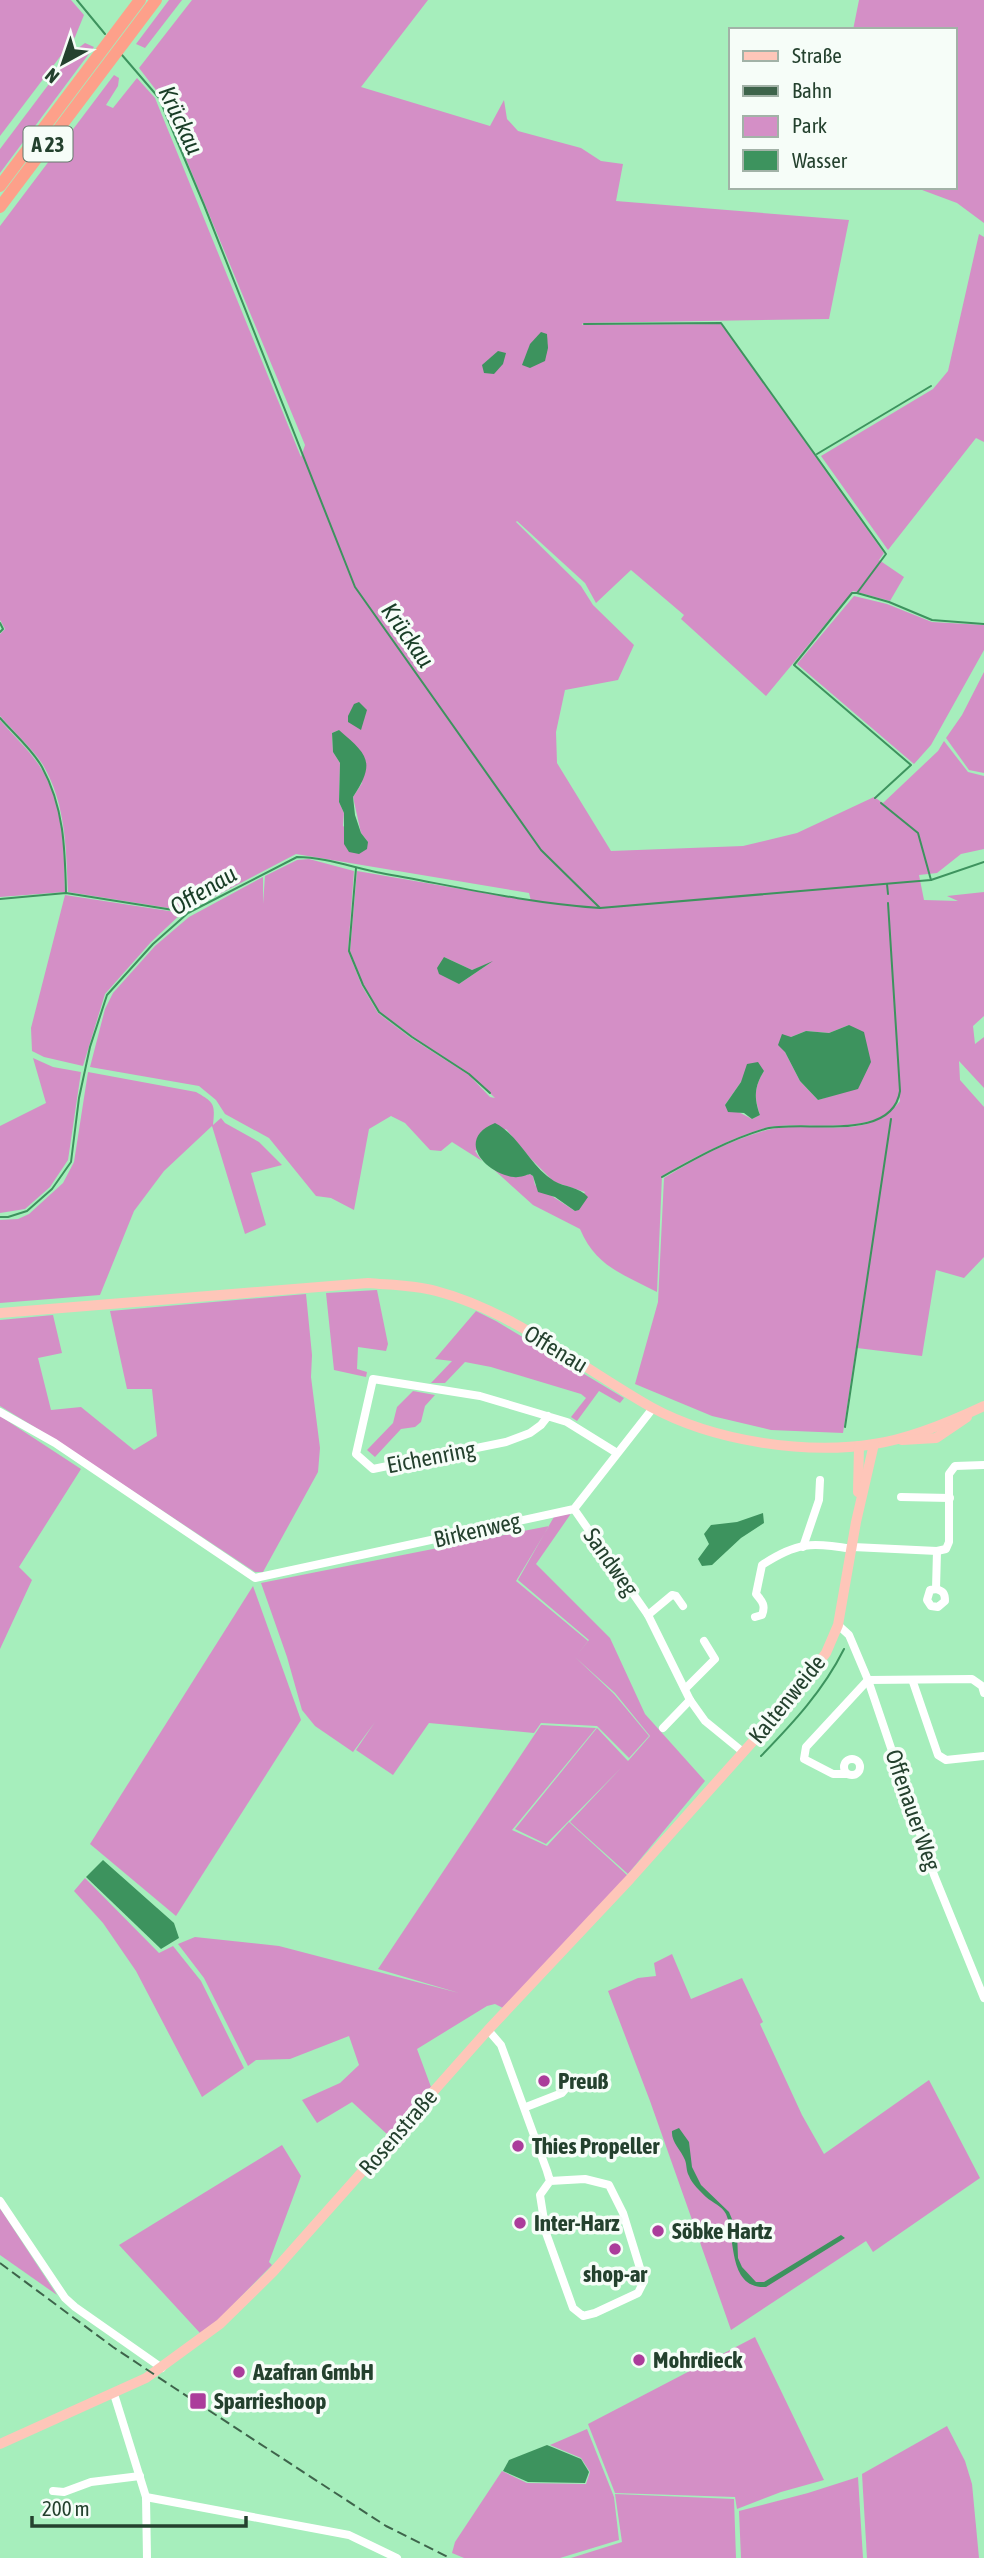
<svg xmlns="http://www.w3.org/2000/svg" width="984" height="2558" font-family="'Asap Condensed',sans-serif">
	<rect width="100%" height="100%" fill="#a6eebc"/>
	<!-- green -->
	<g fill="#d48fc6" fill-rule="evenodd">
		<path d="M0,0H71L84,15L75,37L0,136Z"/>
		<path d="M169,0H182L145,48L136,44Z"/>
		<path d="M192,0H428L361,87L490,126L504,100L507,119L518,131L581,148L601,161L623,164L616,201L849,220L829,319L583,323L582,325L721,324L884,553L879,560L904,577L890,601L853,591L766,696L681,619L684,615L631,570L596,603L585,583L517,521L516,522L581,586L593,605L634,645L618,680L565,690L556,732L557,763L611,851L743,846L797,833L874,797L883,803L938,751L944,741L968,772L984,776V849L961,854L937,873L919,875L924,900L958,901L947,896L984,892V1016L973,1026L975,1044L984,1037V1088L959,1061L960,1080L984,1107V1257L964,1278L936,1270L922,1356L857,1348L868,1270L843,1433L771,1430L712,1416L635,1384L658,1302L664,1178C697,1158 730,1140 767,1130C812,1119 868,1144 900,1101L899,1095C887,1141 800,1119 765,1128C728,1139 695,1157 662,1176L657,1292C623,1274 596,1267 580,1229L533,1205L492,1168L513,1177L530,1174L533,1176L535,1185L575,1211L585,1192L554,1182L530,1158L506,1129L475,1151L482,1161L452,1142L441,1151L430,1150L405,1123L391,1116L369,1129L354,1210L331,1198L316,1196L269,1138L225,1114L216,1100L199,1086L90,1067L105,1009L113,993L155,946L189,917L263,877V904L265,876L297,860L309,859L354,871L348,951L362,986L378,1013L411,1038L469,1075L490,1097L495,1098L470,1074L412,1036L379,1011L363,984L350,951L357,871L531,901L529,893L296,854L187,911L68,892C66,849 66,804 43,765C32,748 14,732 0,716V634L5,629L0,620V226L114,75L119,78L118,86L106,105L113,108L137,78L155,98L301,457L305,445L159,94L139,68ZM339,730L362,783L353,797L361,833L368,842L343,826L344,813L339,802L340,763L333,752L332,733ZM444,957L472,970L490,963L459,984ZM849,1025L837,1094L818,1100L800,1081L785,1052L791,1037L806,1031L829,1033ZM764,1071C754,1087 754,1098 760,1115L752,1119L725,1105L741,1082Z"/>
		<path d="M859,0H984V223L957,203L914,187H954V30H853Z"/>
		<path d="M85,43L94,47L0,173V149L73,52Z"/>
		<path d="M979,234L984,237V442L976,438L888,550L821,456L933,389L948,371Z"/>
		<path d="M854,596L887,604L932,622L984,625V650L931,745L914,764L797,664Z"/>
		<path d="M984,672V773L969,770L946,738L962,715Z"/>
		<path d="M0,720C13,735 28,749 39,765C64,803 64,849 65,892L0,897Z"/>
		<path d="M65,895L182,913L151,942L105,994L83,1066L44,1057L32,1051L31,1028Z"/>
		<path d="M33,1058L53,1067L81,1072L68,1160L50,1187L25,1209L0,1213V1126L46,1103Z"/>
		<path d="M88,1072L196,1092C215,1103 215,1104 213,1125L221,1118L225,1123L259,1142L282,1165L251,1173L266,1225L245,1234L212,1126L164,1171L134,1211L100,1295L0,1303V1220L18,1219L29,1214L63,1183L74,1162Z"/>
		<path d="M377,1290L388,1344L386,1351L358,1347L357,1369L367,1372L366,1377L334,1370L326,1293Z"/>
		<path d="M306,1294L312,1355L311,1377L320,1448L318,1472L263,1572H255L56,1440L0,1406V1320L53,1315L62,1353L38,1358L51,1410L81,1407L134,1450L157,1436L152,1389H127L110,1311Z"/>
		<path d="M476,1311L496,1321L624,1398L620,1403L599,1391L577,1421L571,1417L586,1398L581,1394L491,1367L465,1362L445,1383H431L452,1361L435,1359Z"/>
		<path d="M413,1391L435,1395L425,1406L421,1422L415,1427L401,1429L375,1457L367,1450L393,1423L397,1407Z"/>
		<path d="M0,1416L81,1469L19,1567L32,1580L0,1649Z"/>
		<path d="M569,1512L570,1515L536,1564L610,1638L645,1714L705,1781L628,1874L570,1822L621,1768L546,1844L515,1829L597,1728L628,1761L650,1736L615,1693L575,1657L614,1694L649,1736L629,1758L597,1726L541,1723L534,1733L429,1723L393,1775L356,1750L375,1722L353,1752L315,1726L302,1710L287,1657L261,1583L549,1526L516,1581L588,1641L576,1656L589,1640L518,1580L555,1515Z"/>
		<path d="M253,1586L301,1720L176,1916L90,1844Z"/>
		<path d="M541,1725L596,1728L512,1830L547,1846L569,1822L628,1876L503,2008L495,2004L487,2006L417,2049L431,2087L388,2135L352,2102L317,2123L302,2100L340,2083L359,2065L349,2036L290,2059L256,2060L248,2066L204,1978L178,1944L195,1937L279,1946L459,1993L378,1969Z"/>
		<path d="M85,1878L159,1953L173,1946L201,1981L244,2068L202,2097L136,1971L103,1923L74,1891Z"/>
		<path d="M672,1954L691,1999L742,1978L763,2022L760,2024L802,2115L824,2154L929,2080L980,2178L873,2252L866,2241L731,2330L650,2101L608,1991L638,1978L656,1976L654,1963Z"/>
		<path d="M282,2145L301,2176L269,2262L272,2265L218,2320L200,2333L119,2245Z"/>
		<path d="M0,2209L1,2210L57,2295L0,2255Z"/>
		<path d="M755,2337L824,2480L781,2492L737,2509L735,2497L615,2493L588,2424Z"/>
		<path d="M947,2426L965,2461L972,2484L979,2558H867L862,2474Z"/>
		<path d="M587,2429L614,2497L619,2540L560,2558H464L452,2553L455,2542L502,2471L527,2483L586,2484L590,2472L581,2458L550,2445Z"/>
		<path d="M858,2477L863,2558H741L739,2511L808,2493Z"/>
		<path d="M615,2494L734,2499L736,2558H571L622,2542Z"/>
	</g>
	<!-- water -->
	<g fill="#3d935e">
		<path d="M541,332L547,334L548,348L545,361L530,368L522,365L530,344Z"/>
		<path d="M498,351L506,353L503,364L494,374L484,373L482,365Z"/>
		<path d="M359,702L367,710L361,730L348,722V716L354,704Z"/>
		<path d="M339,730C368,755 376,762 353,797L355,815L361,833L368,842L367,849L359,854L349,852L344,844V813L339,802L340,763L333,752L332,733Z"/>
		<path d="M444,957L472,970L493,961L459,984L439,974L437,968Z"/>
		<path d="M849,1025L864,1032L871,1062L858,1089L818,1100L800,1081L785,1052L778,1045L782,1034L791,1037L806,1031L829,1033Z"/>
		<path d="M758,1062L764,1071C754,1087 754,1098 760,1115L752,1119L744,1113L728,1112L725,1105L741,1082L747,1064Z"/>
		<path d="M495,1123C520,1136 530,1166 554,1181C564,1187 580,1187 588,1197L579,1210L575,1211L555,1197L538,1192L533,1176L530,1174C526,1175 519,1178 514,1177C485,1174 455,1139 495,1123Z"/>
		<path d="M763,1513L764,1523L741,1538L712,1565L702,1566L698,1559L709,1544L704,1534L711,1525L737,1522Z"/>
		<path d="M103,1860L174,1923L179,1938L161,1949L86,1877Z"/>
		<path d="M679,2128L689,2142L692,2167L701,2185L729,2212L737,2231L738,2258L742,2267L756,2282H764L841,2235L845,2238L766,2287C727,2289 736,2237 726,2214C722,2206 713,2203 706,2197C700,2191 692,2184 689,2176C686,2171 687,2165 685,2160C681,2150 671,2142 672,2131Z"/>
		<path d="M547,2445L581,2459L589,2472L585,2483L528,2482L503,2471L509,2460Z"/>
	</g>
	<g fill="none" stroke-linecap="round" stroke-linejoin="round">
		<!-- stream -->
		<g stroke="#3d935e" stroke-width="2">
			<path d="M77,0L105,34"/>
			<path d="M122,55L159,98L204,205L355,587L541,850L600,908L931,880L984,862"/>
			<path d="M584,324L721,323L886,554L857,593H852L794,665L911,765L875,798"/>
			<path d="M817,454L931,386"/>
			<path d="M857,593L889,602L932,620L984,624"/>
			<path d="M0,623L3,629L0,632"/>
			<path d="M0,718C13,733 32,749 42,767C64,807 65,849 66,893"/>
			<path d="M881,803L918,833L931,880"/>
			<path d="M356,868L349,951L363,985L379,1012L412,1037L469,1074L490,1093"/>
			<path d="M887,884L888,894"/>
			<path d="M0,899L66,893L186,912"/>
			<path d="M662,1177C696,1158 728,1140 765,1129C801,1119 892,1144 900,1091L888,903"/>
			<path d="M0,1217H8L27,1211L52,1189L71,1162L79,1098L90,1047L107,995L153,944L188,913L297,857C325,857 354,868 381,873C454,886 526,903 600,908"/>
			<path d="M845,1427L891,1119"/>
			<path d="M761,1756C793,1723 823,1691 844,1649"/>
		</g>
		<!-- minor -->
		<g stroke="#fff" stroke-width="8">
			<path d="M0,1412L55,1443L255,1578L574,1509L653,1408"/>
			<path d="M548,1416L541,1425L530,1433L506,1442L373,1469L356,1454L373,1379L480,1396L537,1413L567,1422L617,1453"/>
			<path d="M901,1497L950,1498"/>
			<path d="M574,1509L648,1615L690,1700L705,1721L743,1752"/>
			<path d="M803,1547L819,1500L820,1480"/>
			<path d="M853,1547L937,1551L946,1549L949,1542V1474L955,1466L984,1465"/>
			<path d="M936,1589L930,1590L927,1600L931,1606L938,1607L945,1601C945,1593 943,1591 936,1589L937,1551"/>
			<path d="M648,1615L672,1595L676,1596L683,1606"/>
			<path d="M755,1617L762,1615C766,1605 762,1601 756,1594L762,1565C797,1542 812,1542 852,1549"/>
			<path d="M838,1625L849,1635L868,1680L934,1875L984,1998"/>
			<path d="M913,1682L938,1755L946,1760L984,1756"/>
			<path d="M685,1689L715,1659L704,1641"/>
			<path d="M663,1728L690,1700"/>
			<circle cx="852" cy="1767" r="8"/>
			<path d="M846,1774H833L804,1759L806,1747L868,1680L972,1679L982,1686L984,1693"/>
			<path d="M488,2030L501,2045L547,2171L550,2181L540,2195L546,2233L573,2308L583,2316L595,2313L638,2293L644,2281L623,2213L609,2185L585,2179L550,2181"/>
			<path d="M526,2107L562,2093L575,2078"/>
			<path d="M0,2201L65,2298L75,2307L162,2368"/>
			<path d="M114,2394L146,2497L147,2558"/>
			<path d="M53,2491L64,2492L91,2482L140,2476"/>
			<path d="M146,2497L349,2535L397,2558"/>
		</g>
		<!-- major -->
		<g stroke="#fec6b9" stroke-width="10">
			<path d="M0,1313L368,1283C391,1285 414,1285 436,1291C513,1311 582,1368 651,1407C713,1441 805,1455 874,1444C909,1439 952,1421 984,1406"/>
			<path d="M902,1440L936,1438L967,1417"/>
			<path d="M858,1492L859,1446"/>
			<path d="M0,2444L146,2378L220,2324L273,2272L488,2030L630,1879L789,1701L826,1653L838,1625L856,1522L874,1444"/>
		</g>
		<!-- highway -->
		<g stroke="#fda08a" stroke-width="12">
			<path d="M0,186L140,0"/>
			<path d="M0,207L156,0"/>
		</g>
		<!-- rail -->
		<path stroke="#3e644b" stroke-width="2" stroke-dasharray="10 5" stroke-linecap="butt" d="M0,2263L113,2347L173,2387L386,2526L450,2558"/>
	</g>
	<!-- markers -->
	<g fill="#ab3d9b" stroke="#f6fdf8" stroke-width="2.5">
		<circle cx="544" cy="2081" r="7"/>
		<circle cx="518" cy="2146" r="7"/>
		<circle cx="520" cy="2223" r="7"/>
		<circle cx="658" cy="2231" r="7"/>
		<circle cx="615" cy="2249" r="7"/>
		<circle cx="639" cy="2360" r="7"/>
		<circle cx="239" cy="2372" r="7"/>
		<rect x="189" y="2392" width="18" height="18" rx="3.5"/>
	</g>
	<g text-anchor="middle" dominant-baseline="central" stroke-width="7" stroke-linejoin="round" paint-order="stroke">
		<!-- shield labels -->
		<rect fill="#f6fdf8" stroke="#63796b" stroke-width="2" x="23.5" y="126.5" width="49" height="35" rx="5"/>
		<g font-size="21" font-weight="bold" fill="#24412e">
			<text x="48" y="144">A 23</text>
		</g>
		<!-- street labels -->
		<g font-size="23" fill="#24412e" stroke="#f6fdf8">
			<text transform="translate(556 1349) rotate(31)">Offenau</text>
			<text transform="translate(431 1457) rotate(-11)">Eichenring</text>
			<text transform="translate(477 1530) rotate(-13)">Birkenweg</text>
			<text transform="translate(611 1562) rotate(55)">Sandweg</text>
			<text transform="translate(787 1699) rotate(-51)">Kaltenweide</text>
			<text transform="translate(913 1810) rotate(71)">Offenauer Weg</text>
			<text transform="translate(398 2132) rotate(-49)">Rosenstraße</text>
		</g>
		<!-- poi labels -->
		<g font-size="23" font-weight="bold" fill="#24412e" stroke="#f6fdf8" text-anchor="start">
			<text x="558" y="2081">Preuß</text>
			<text x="532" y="2146">Thies Propeller</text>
			<text x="534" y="2223">Inter-Harz</text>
			<text x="672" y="2231">Söbke Hartz</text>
			<text x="615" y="2274" text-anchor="middle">shop-ar</text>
			<text x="653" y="2360">Mohrdieck</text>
			<text x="253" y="2372">Azafran GmbH</text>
			<text x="214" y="2401">Sparrieshoop</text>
		</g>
		<!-- water labels -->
		<g font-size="24" font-style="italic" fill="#183d26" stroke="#f6fdf8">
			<text transform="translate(181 120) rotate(65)">Krückau</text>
			<text transform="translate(408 635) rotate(55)">Krückau</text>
			<text transform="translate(203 890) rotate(-31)">Offenau</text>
		</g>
	</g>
	<!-- legend -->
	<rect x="729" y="28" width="228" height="161" fill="#f6fdf8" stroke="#a2b2a7" stroke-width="2"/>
	<rect x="743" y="51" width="35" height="10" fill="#fec6b9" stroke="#a2b2a7" stroke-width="2"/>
	<text x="792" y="63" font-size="21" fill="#24412e">Straße</text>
	<rect x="743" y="86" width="35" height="10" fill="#3e644b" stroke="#a2b2a7" stroke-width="2"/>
	<text x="792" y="98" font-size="21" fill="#24412e">Bahn</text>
	<rect x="743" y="116" width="35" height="21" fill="#d48fc6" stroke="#a2b2a7" stroke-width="2"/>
	<text x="792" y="133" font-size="21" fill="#24412e">Park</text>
	<rect x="743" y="150" width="35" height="21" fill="#3d935e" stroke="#a2b2a7" stroke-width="2"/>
	<text x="792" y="168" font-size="21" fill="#24412e">Wasser</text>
	<!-- north arrow -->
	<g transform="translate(63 63) rotate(220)" stroke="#f6fdf8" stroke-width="5" paint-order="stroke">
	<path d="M0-5L12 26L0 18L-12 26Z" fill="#24412e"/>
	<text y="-10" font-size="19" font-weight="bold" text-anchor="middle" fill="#24412e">N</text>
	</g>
	<!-- scale -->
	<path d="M32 2516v10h214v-10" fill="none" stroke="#24412e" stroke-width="3.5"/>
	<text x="42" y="2516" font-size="21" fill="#24412e" stroke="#f6fdf8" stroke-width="5" paint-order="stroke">200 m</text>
</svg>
